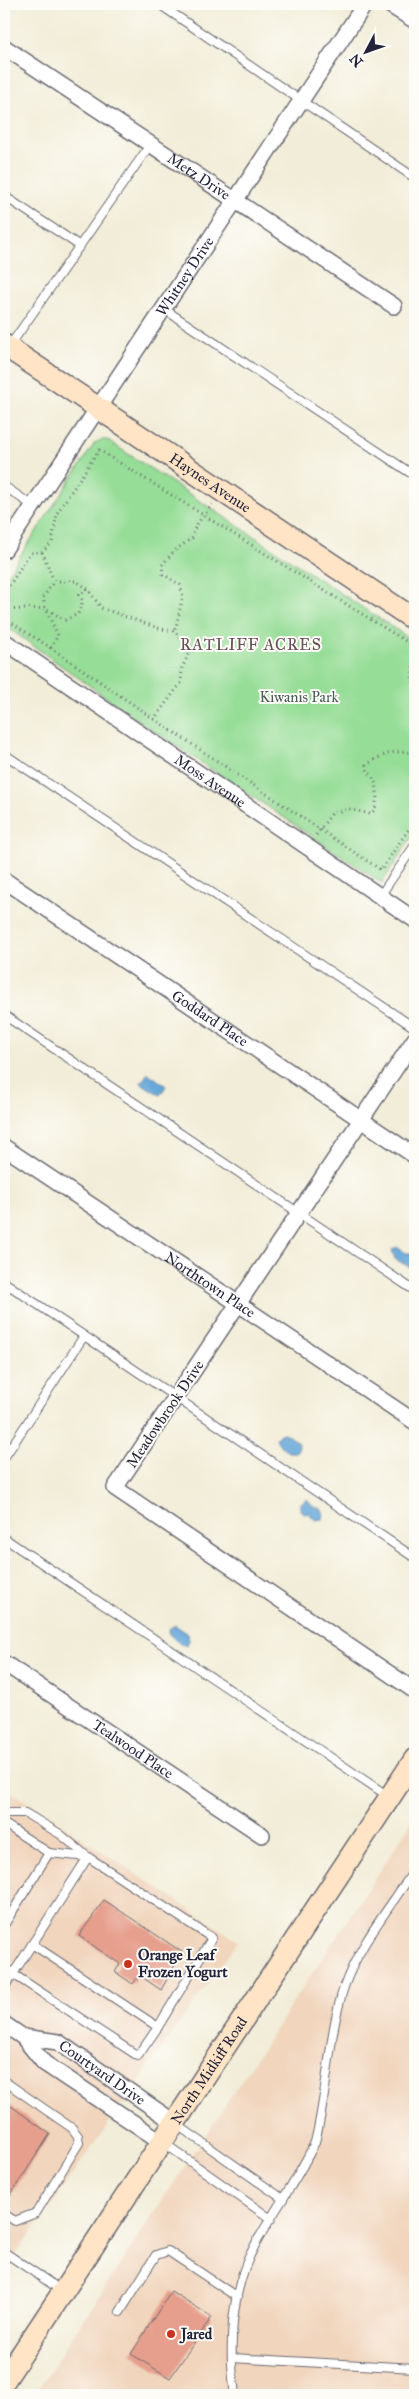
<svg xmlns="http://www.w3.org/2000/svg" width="419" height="2399" font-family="'IM FELL Great Primer',serif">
	<rect width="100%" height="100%" fill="#fdfcf7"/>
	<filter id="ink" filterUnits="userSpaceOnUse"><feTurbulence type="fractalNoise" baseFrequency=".02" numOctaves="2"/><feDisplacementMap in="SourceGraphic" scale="10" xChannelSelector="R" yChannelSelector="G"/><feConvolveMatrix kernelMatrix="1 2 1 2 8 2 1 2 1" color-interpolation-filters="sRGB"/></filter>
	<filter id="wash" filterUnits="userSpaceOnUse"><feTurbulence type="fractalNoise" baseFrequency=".0096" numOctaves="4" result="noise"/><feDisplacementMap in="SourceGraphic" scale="20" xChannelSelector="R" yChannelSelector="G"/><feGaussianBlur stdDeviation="1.12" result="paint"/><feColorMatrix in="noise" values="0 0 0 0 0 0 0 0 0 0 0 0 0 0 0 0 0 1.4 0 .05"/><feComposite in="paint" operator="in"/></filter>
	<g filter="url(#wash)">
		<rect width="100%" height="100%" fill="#f2edd8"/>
		<!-- built -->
		<g fill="#f1d5bd">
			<path d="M4,1787L238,1941L4,2271Z"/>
			<path d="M415,1817V2395H34L391,1854Z"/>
		</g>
		<!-- green -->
		<path fill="#96dd97" stroke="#5c8069" d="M101,440H107L415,642V832L382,883L145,725L4,625V580L95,443Z"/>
		<!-- water -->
		<g fill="#66a8da" stroke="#44658a">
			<path d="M148,1073L166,1086L160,1095L141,1083Z"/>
			<path d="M397,1247L405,1253H413L415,1255V1266L411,1268L395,1259L392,1250Z"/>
			<path d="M284,1433L297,1441L299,1447L296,1452H288L279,1444L276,1438L280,1434Z"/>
			<path d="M307,1499L313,1506L322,1509L324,1515L322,1519L315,1520L308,1513L304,1514L300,1510V1504Z"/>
			<path d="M175,1625L188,1634L189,1641L186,1645L180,1644L168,1633L169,1629Z"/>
		</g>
		<g id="blocks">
			<!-- building -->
			<g fill="#e69f8d">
				<path d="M104,1900L182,1952L161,1990L139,1975L133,1984L115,1972L120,1964L79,1936Z"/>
				<path d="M4,2101L50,2134L4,2205Z"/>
				<path d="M171,2291L212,2317L170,2378L131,2354Z"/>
			</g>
		</g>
	</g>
	<g filter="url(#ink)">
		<use href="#blocks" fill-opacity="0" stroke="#6b6972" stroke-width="1"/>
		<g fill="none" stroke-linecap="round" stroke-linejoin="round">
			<defs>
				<g id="lane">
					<path d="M159,4L415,178"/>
					<path d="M4,196L80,246"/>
					<path d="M164,309L415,476"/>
					<path d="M9,347L150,145"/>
					<path d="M4,486L33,506"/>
					<path d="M4,754L415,1028"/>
					<path d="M380,896L415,845"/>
					<path d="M4,1015L415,1291"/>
					<path d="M4,1282L415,1558"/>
					<path d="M4,1458L84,1336"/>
					<path d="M4,1538L388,1796"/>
					<path d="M4,1813H25L60,1834L88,1857L212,1938L158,2027"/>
					<path d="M4,1828L6,1825L49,1853"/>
					<path d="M4,1925L49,1853L88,1857L4,1988"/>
					<path d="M13,1974L138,2056L158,2027L32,1944"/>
					<path d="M4,2081L72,2128L78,2136L79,2143L36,2213L15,2221L4,2214"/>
					<path d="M176,2124L283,2199"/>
					<path d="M164,2143L271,2219"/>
					<path d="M4,2252L62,2291"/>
					<path d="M120,2312L156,2255L168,2251L237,2297"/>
					<path d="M232,2358L415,2368"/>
					<path d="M235,2395C228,2346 231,2289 255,2245C274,2210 299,2178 315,2142C328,2091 328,2036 344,1987C359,1944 391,1906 415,1869"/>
				</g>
				<g id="street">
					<path d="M388,4L415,21"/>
					<path id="s1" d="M4,47L394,306"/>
					<path id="s2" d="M4,550L365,4"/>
					<path id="s3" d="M4,641L415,920"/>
					<path id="s4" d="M4,880L415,1156"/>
					<path d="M415,1039L115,1488L415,1691"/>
					<path id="s5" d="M4,1147L415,1422"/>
					<path id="s6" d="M4,1663L262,1835"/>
					<path d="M4,2024L23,2037L44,2063L162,2142"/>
					<path id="s7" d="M23,2037L58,2042L175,2123"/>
				</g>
				<g id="secondary">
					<path id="s8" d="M4,345L415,620"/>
					<path id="s9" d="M4,2381L415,1759"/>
				</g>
			</defs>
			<!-- lane casing -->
			<use href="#lane" stroke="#6b6972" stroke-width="10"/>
			<!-- street casing -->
			<use href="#street" stroke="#6b6972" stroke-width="18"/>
			<!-- secondary casing -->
			<use href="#secondary" stroke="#6b6972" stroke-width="24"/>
			<!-- path -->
			<g stroke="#6b6972" stroke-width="3" stroke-dasharray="1 4" stroke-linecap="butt">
				<path d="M42,552L54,581L43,598L45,608L65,620L78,614L83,601L79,595L88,589"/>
				<path d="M54,581H76L88,589L101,608L161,629L175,631"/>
				<path d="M4,594L30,553L42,552L52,543L57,513L99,450L415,647"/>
				<path d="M4,610L45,608L58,635L51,648L154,719L181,683L182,668L188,655L185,643L175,631L183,596L180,585L163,574L162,565L174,551L192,538C194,522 204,518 212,504"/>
				<path d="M4,618L51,648"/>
				<path d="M415,652L412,676L415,689"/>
				<path d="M154,719L381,870L415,820"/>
				<path d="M412,753L415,748"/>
				<path d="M316,835L332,813L349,809L370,814L375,810C376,801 379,791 375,782C373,775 367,773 366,765C381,755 395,749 412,753L415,765"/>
			</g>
			<!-- lane -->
			<use href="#lane" stroke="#fff" stroke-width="8"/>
			<!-- street -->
			<use href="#street" stroke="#fff" stroke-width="15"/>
			<!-- secondary -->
			<use href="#secondary" stroke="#ffe4c6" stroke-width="21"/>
		</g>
	</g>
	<!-- markers -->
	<g fill="#c8321e" stroke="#fdfcf7" stroke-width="2">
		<circle cx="128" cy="1964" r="5"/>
		<circle cx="171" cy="2334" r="5"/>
	</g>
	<g text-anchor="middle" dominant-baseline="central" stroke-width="4" stroke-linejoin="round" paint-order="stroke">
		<!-- street labels -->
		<g font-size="15" fill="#22223b" stroke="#fdfcf7">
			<text stroke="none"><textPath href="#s1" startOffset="234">Metz Drive</textPath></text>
			<text stroke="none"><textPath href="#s2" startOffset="328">Whitney Drive</textPath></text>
			<text stroke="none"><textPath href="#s8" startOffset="248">Haynes Avenue</textPath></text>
			<text stroke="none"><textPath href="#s3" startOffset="249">Moss Avenue</textPath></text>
			<text stroke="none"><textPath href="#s4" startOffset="248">Goddard Place</textPath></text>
			<text stroke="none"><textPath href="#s5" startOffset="248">Northtown Place</textPath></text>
			<text transform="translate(165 1414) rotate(-56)">Meadowbrook Drive</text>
			<text stroke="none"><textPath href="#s6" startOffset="155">Tealwood Place</textPath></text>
			<text stroke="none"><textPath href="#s9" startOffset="372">North Midkiff Road</textPath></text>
			<text stroke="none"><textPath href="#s7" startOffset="89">Courtyard Drive</textPath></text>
		</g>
		<!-- park labels -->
		<g font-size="15" fill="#455a57" stroke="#fdfcf7">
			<text x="299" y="697">Kiwanis Park</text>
		</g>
		<!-- poi labels -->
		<g font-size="15" font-weight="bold" fill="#22223b" stroke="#fdfcf7" text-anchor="start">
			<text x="138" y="1955">Orange Leaf<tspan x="138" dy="17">Frozen Yogurt</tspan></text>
			<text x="181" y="2334">Jared</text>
		</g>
		<!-- neighbourhood labels -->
		<g font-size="16" letter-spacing="1" fill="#674e58" stroke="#fdfcf7">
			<text x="251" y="644">RATLIFF ACRES</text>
		</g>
	</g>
	<!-- margin -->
	<rect width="419" height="2399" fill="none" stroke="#fdfcf7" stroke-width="20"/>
	<!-- north arrow -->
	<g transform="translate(366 52) rotate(229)" stroke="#fdfcf7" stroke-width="4" paint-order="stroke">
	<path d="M0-4L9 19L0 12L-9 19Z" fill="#22223b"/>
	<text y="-8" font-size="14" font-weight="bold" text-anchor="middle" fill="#22223b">N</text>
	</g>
</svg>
